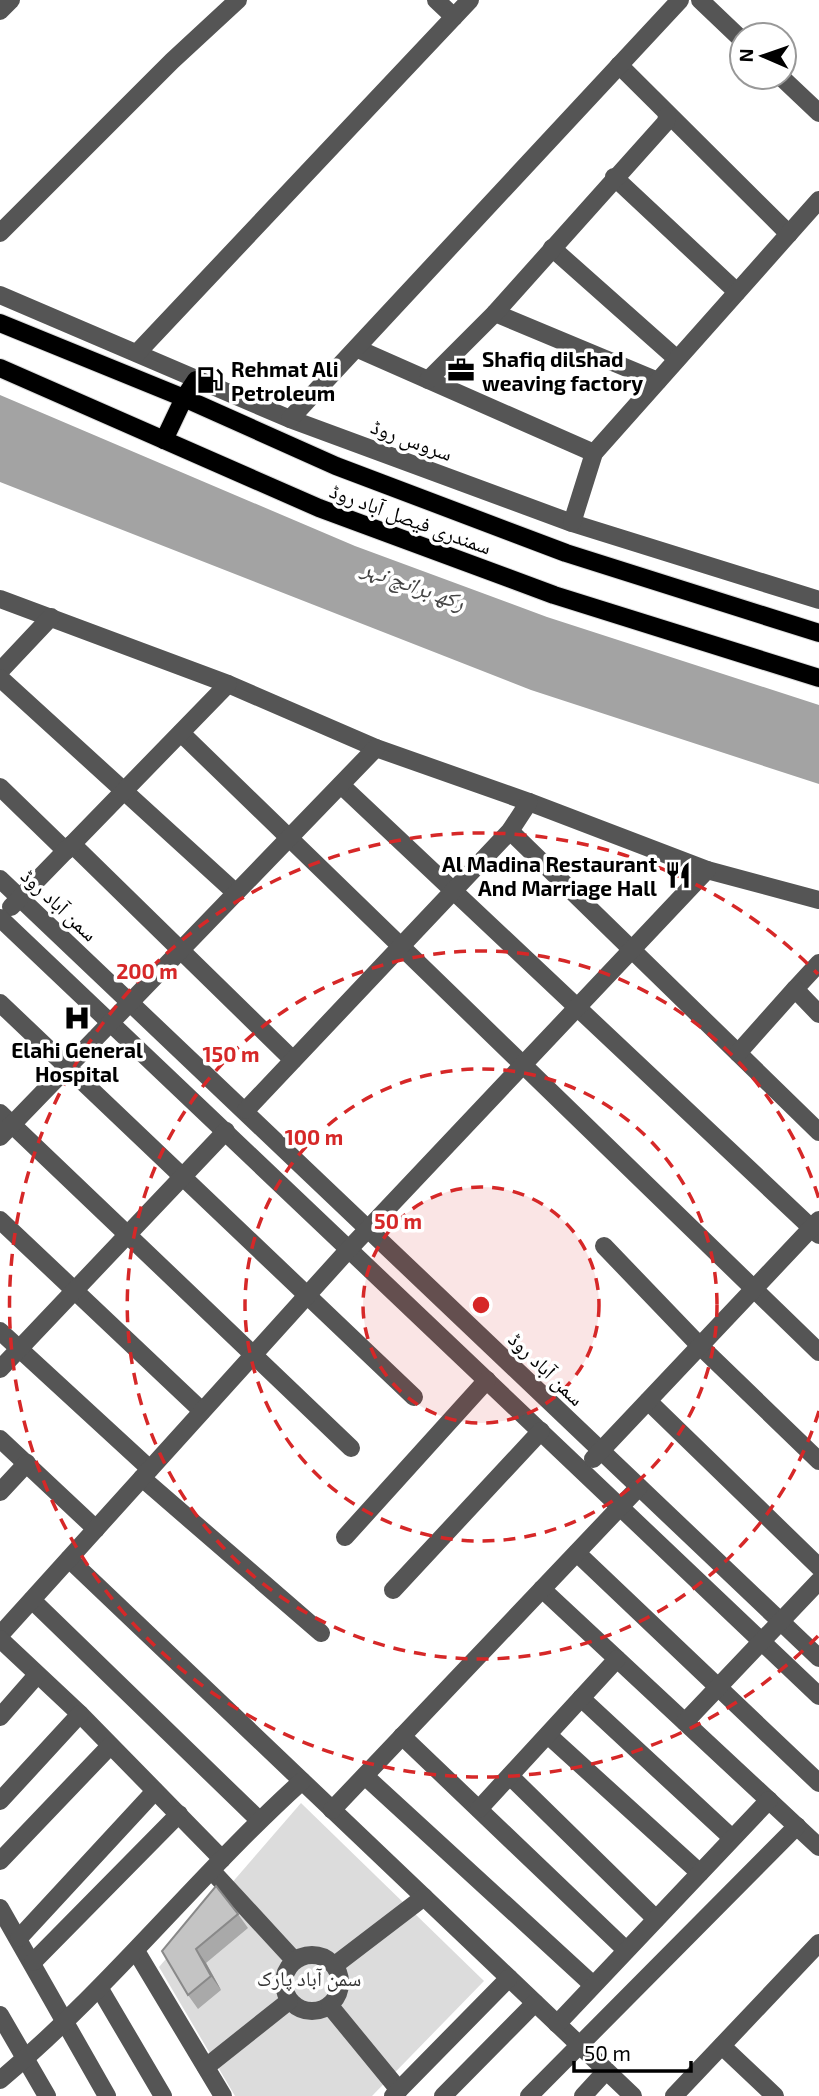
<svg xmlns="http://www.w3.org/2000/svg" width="819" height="2096" font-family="'Exo 2','Noto Naskh Arabic',sans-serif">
	<rect width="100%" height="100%" fill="#fff"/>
	<!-- green -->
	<path fill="#dcdcdc" d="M301,1803L484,1981L372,2096H235L159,1967Z"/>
	<!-- water -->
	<path fill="#a3a3a3" d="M0,395L355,546L547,617L819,705V784L531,690L0,482Z"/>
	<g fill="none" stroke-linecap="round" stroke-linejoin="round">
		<defs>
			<g id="major">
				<path d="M0,323L184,398L336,466L566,553L819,633"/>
				<path d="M0,368L319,508L554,595L819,678"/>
				<path d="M164,440L184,398L196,380"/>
			</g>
		</defs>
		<!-- major casing -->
		<use href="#major" stroke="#dbdbdb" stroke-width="20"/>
		<!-- minor -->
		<g stroke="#555" stroke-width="18">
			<path d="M436,0L454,17"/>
			<path d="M700,0L742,40"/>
			<path d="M0,11L11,0"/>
			<path d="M619,65L789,234"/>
			<path d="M781,77L819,113"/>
			<path d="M614,177L737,292"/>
			<path d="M0,233L172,61L238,0"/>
			<path d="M552,248L677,359"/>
			<path d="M0,295L290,419L572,523L819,600"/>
			<path d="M495,313L658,381"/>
			<path d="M358,349L594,453"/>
			<path d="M137,353L470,0"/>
			<path d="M428,380L495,313L666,122L667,116"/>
			<path d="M290,419L680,0"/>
			<path d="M572,523L594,453L819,200"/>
			<path d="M0,599L228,684L376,748L529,802L707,870L819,900"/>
			<path d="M0,671L51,617"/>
			<path d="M0,678L236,893"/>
			<path d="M181,733L819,1352"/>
			<path d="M341,785L819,1235"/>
			<path d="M0,787L66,851"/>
			<path d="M510,831L819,1132"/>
			<path d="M72,844L293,1060"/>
			<path d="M0,879L819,1658"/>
			<path d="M11,907L228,684"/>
			<path d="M0,918L819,1696"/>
			<path d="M795,989L819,963"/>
			<path d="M0,1003L414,1397"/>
			<path d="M738,1053L795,989L819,1014"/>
			<path d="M246,1110L510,831L529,802"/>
			<path d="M0,1113L351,1448"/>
			<path d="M0,1137L376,748"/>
			<path d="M0,1220L202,1411"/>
			<path d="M604,1246L700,1346L819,1461"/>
			<path d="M0,1331L150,1469"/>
			<path d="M0,1369L226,1131"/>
			<path d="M648,1401L819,1567"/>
			<path d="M0,1439L96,1529"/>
			<path d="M593,1459L819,1220"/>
			<path d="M142,1478L321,1633"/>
			<path d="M0,1492L27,1463"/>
			<path d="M345,1537L487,1380"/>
			<path d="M577,1553L819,1783"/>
			<path d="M69,1559L633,2096"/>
			<path d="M542,1589L819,1847"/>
			<path d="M393,1590L541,1431"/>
			<path d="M32,1600L259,1820"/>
			<path d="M0,1635L349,1249L707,870"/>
			<path d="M0,1639L80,1714L222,1859"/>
			<path d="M581,1698L732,1838"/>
			<path d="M0,1717L37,1675"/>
			<path d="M685,1722L819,1581"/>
			<path d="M548,1735L700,1873"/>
			<path d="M402,1736L626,1950"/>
			<path d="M365,1776L593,1985"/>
			<path d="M510,1776L656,1919"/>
			<path d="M0,1801L80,1714"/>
			<path d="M479,1809L617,1659"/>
			<path d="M332,1810L639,1487"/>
			<path d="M0,1861L110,1746"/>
			<path d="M212,1871L294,1960"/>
			<path d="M0,1908L107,2096"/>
			<path d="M19,1938L155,1791"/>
			<path d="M136,1951L223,2096"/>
			<circle cx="312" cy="1983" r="28"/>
			<path d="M33,1962L179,1814"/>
			<path d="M335,1965L424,1897"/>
			<path d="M100,1989L163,2096"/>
			<path d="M330,2006L399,2090"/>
			<path d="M0,2015L47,2096"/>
			<path d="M557,2024L769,1800"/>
			<path d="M722,2046L775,2096"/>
			<path d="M206,2067L289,2001"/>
			<path d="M0,2080C109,1989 197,1876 302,1781"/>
			<path d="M393,2096L509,1978"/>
			<path d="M443,2096L535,2003"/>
			<path d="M529,2096L797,1826"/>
			<path d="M583,2096L606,2071"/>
			<path d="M674,2096L819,1943"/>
		</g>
		<!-- major -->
		<use href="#major" stroke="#000" stroke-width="18"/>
	</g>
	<!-- wall -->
	<path fill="#a9a9a9" d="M238,1914L248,1928L206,1963L221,1990L198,2009L188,1995L162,1951Z"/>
	<!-- shaded-wall -->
	<path fill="#898989" d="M196,1949L206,1963L221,1990L211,1976Z"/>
	<!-- building -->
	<path fill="#c4c4c4" stroke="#898989" stroke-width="2" d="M216,1886L238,1914L196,1949L211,1976L188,1995L162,1951Z"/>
	<!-- distance rings -->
	<circle cx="481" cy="1305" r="118" fill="#d62828" fill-opacity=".12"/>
	<g fill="none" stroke="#d62828" stroke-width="3.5" stroke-dasharray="12 9">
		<circle cx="481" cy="1305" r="118"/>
		<circle cx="481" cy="1305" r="236"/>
		<path d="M819 1411A354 354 0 1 1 819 1199"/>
		<path d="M818 1636A472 472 0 1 1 818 974"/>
	</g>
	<!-- icons -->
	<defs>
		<symbol id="office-bare" viewBox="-9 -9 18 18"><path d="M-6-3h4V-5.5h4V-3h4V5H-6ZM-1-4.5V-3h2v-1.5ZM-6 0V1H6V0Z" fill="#000" stroke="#fff" stroke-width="2.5" paint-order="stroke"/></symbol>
		<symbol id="fuel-bare" viewBox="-9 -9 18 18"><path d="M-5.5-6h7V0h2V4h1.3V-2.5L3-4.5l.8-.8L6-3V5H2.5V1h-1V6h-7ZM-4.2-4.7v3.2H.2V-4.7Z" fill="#000" stroke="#fff" stroke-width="2.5" paint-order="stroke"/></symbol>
		<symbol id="restaurant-bare" viewBox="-9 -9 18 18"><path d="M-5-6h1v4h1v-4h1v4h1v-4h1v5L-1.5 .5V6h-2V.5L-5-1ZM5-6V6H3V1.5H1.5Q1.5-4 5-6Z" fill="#000" stroke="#fff" stroke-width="2.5" paint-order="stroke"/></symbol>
		<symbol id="hospital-bare" viewBox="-9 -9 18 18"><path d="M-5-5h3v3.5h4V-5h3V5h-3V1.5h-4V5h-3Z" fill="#000" stroke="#fff" stroke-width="2.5" paint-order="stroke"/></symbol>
	</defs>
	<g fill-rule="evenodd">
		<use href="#office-bare" x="442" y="351" width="38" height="38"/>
		<use href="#fuel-bare" x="191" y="361" width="38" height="38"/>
		<use href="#restaurant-bare" x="659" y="856" width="38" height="38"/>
		<use href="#hospital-bare" x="58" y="999" width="38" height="38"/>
	</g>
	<g text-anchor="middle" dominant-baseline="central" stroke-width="7" stroke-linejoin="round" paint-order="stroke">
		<!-- poi labels -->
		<g font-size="21" font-weight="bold" fill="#000" stroke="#fff" text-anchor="start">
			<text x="482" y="358">Shafiq dilshad<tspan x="482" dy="24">weaving factory</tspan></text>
			<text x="231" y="368">Rehmat Ali<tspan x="231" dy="24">Petroleum</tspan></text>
			<text x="657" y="863" text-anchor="end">Al Madina Restaurant<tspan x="657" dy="24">And Marriage Hall</tspan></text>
			<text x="77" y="1049" text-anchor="middle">Elahi General<tspan x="77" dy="24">Hospital</tspan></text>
		</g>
		<!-- street labels -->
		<g font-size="21" fill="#000" stroke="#fff">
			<text transform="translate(412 439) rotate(20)">سروس روڈ</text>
			<text transform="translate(411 518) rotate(20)">سمندری فیصل آباد روڈ</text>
			<text transform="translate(60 904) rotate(43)">سمن آباد روڈ</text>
			<text transform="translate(547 1368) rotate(44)">سمن آباد روڈ</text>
		</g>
		<!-- park labels -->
		<g font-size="21" fill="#333" stroke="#fff">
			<text x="309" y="1977">سمن آباد پارک</text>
		</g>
		<!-- water labels -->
		<g font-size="23" font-style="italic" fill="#444" stroke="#fff">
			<text transform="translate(414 584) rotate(20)">رکھ برانچ نہر</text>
		</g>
	</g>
	<circle cx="481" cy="1305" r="10" fill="#d62828" stroke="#fff" stroke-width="3.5"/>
	<g font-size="21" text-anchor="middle" font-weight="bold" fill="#d62828" stroke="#fff" stroke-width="7" stroke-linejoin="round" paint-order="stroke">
		<text x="147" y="979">200 m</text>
		<text x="231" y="1062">150 m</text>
		<text x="314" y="1145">100 m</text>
		<text x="398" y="1229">50 m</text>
	</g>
	<!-- north arrow -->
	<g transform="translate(763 56) rotate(272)"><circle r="33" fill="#ffffff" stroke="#999999" stroke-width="2"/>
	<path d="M0-5L12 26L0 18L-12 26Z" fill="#000000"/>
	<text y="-10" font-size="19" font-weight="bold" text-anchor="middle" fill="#000000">N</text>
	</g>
	<!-- scale -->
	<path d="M574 2061v10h117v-10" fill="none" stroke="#000000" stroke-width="3.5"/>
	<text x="584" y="2061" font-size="21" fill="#000000" stroke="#ffffff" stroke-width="5" paint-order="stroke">50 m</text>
</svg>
